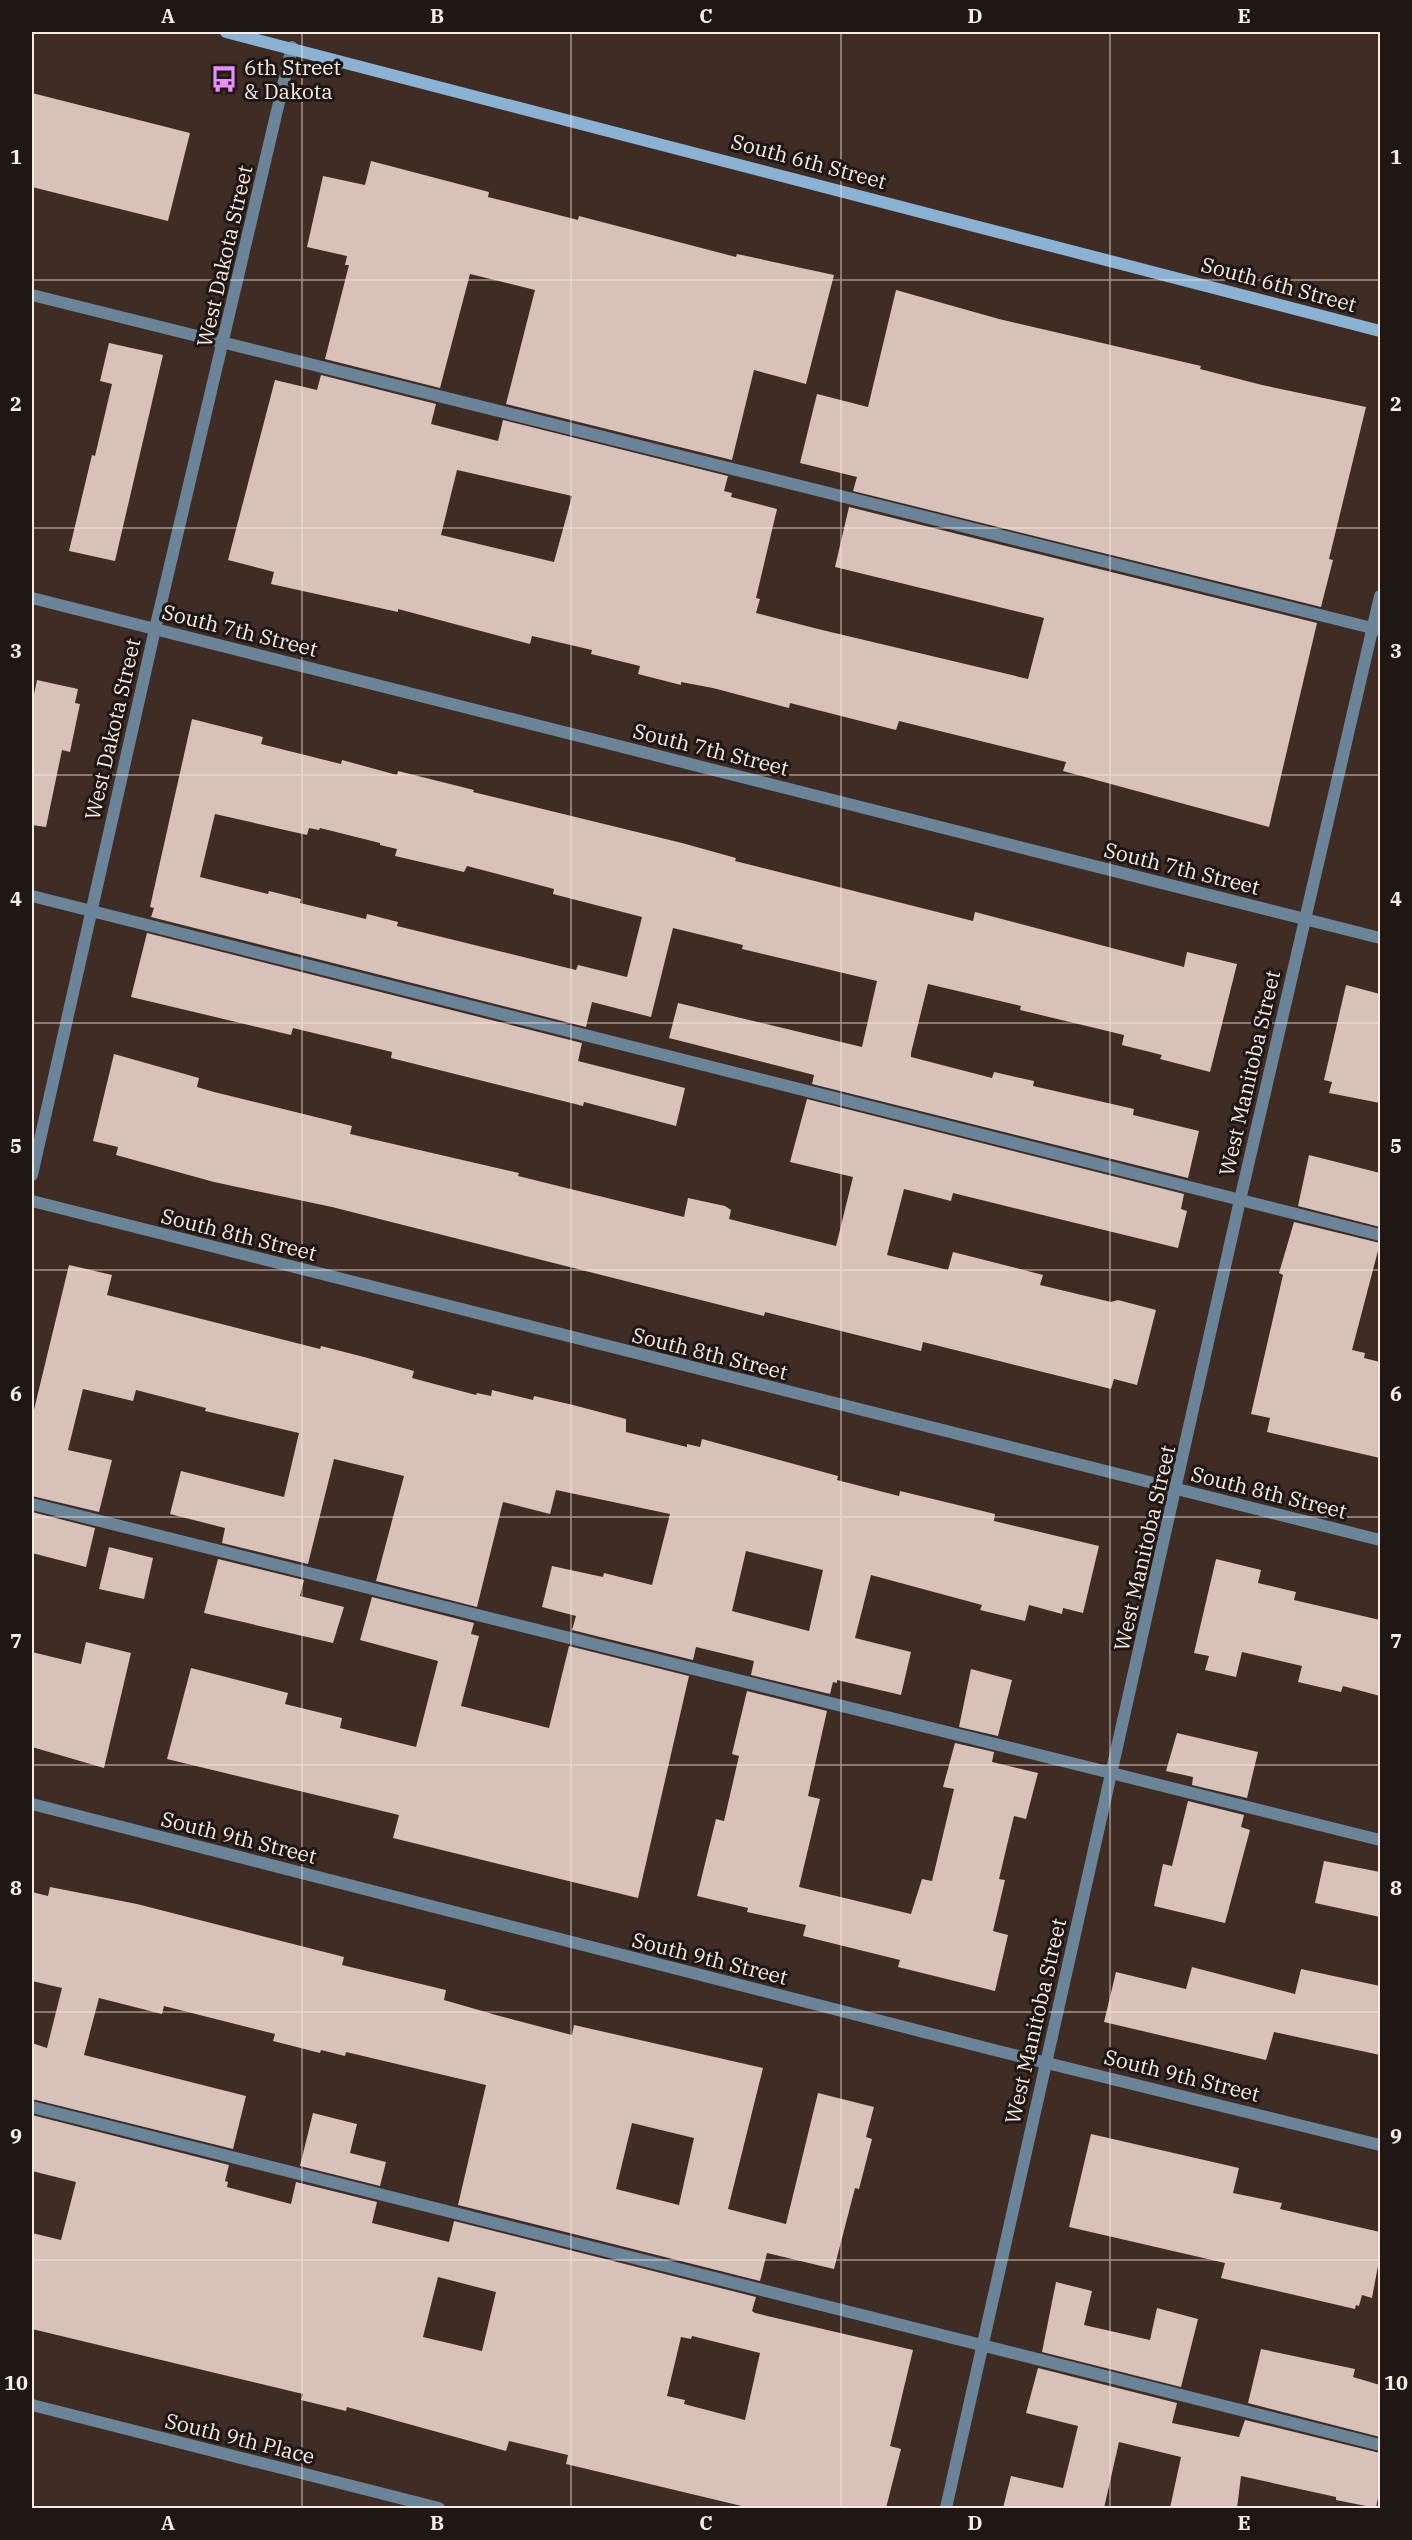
<svg xmlns="http://www.w3.org/2000/svg" width="1412" height="2540" font-family="'IBM Plex Serif',serif">
	<rect width="100%" height="100%" fill="#3e2c25"/>
	<!-- building -->
	<g fill="#d8c1b8" fill-rule="evenodd">
		<path d="M32,93L190,133L168,221L32,187Z"/>
		<path d="M371,161L489,192L488,197L578,220L579,216L736,257L737,254L834,275L806,384L754,370L732,460L506,404L535,290L470,274L440,388L325,359L349,265H345L347,256L307,247L323,176L365,185Z"/>
		<path d="M896,290L999,319L1201,366L1200,369L1262,385L1366,407L1329,559L1333,560L1321,607L853,491L857,477L800,463L817,394L868,407Z"/>
		<path d="M109,343L163,355L115,561L69,551L92,455L95,456L112,384L100,381Z"/>
		<path d="M321,375L436,404L431,424L498,441L503,420L728,476L724,491L732,493L731,497L777,509L756,598L760,599L756,613L818,629L1028,679L1044,618L835,567L849,507L1317,623L1269,827L1063,771L1066,762L899,721L896,730L790,703L789,708L713,688L681,682V685L638,674L640,666L591,654L592,650L532,636L530,644L398,609V612L271,584L274,572L228,560L275,380L317,390ZM457,470L572,496L554,562L441,535Z"/>
		<path d="M37,680L78,689L75,703L80,704L70,752L62,750L46,827L32,825V704Z"/>
		<path d="M192,719L263,737L261,744L341,764L342,760L397,775L398,771L474,790L473,792L682,843L736,858L735,861L973,921L975,912L1184,967L1187,952L1237,964L1210,1072L1160,1059L1162,1055L1122,1045L1124,1035L1020,1010L1021,1006L928,984L911,1053V1057L992,1078L994,1072L1034,1081L1033,1086L1134,1109L1133,1115L1199,1131L1188,1178L812,1084L814,1075L669,1038L678,1003L862,1047L877,981L742,949L743,945L673,928L651,1017L592,1002L586,1027L151,917L154,908L150,907ZM215,814L307,835L309,828L319,830L320,828L380,843V845L397,849L395,856L464,872L467,866L554,889L553,894L642,917L627,977L578,965L576,970L397,926L398,922L367,914L366,919L300,903L301,899L269,891L268,894L200,877Z"/>
		<path d="M147,933L582,1043L578,1061L685,1088L676,1126L584,1102L583,1106L391,1058L392,1052L293,1028L291,1035L131,997Z"/>
		<path d="M1346,985L1380,994V1103L1329,1093L1332,1082L1324,1080Z"/>
		<path d="M114,1054L199,1078L197,1087L214,1092L352,1126L350,1134L519,1173L518,1176L684,1217L688,1198L725,1206L731,1210L729,1219L836,1246L853,1177L790,1162L807,1099L1184,1194L1181,1209L1187,1211L1178,1248L953,1193L951,1201L904,1189L887,1255L948,1270L953,1252L1043,1275L1040,1285L1111,1302L1118,1300L1156,1310L1137,1385L1114,1379L1111,1389L923,1342L921,1351L765,1312L764,1316L332,1207L214,1182L116,1155L118,1147L93,1141Z"/>
		<path d="M1309,1155L1380,1173V1227L1298,1206Z"/>
		<path d="M1294,1222L1380,1243L1352,1350L1365,1353L1364,1358L1380,1362V1458L1267,1432L1270,1418L1251,1414L1283,1275L1279,1273Z"/>
		<path d="M69,1265L112,1275L107,1295L320,1349L321,1346L364,1357L414,1371L412,1378L476,1395L477,1393L491,1396L492,1390L533,1400L534,1396L573,1405L626,1419V1432L687,1447V1444L700,1447L702,1439L838,1476L837,1480L899,1496L900,1491L995,1514L994,1521L1099,1546L1083,1613L1063,1608L1062,1614L1029,1605L1025,1621L980,1610L982,1605L871,1575L855,1638L911,1652L901,1695L837,1680V1683L833,1682L830,1694L751,1675L754,1661L696,1647L693,1660L572,1630L576,1616L542,1607L552,1566L603,1577L604,1573L652,1585L670,1514L556,1490L550,1514L503,1502L477,1607L376,1581L404,1476L334,1459L308,1564L222,1543L225,1528L170,1514L181,1471L284,1497L299,1433L205,1411L206,1408L136,1390L133,1401L83,1389L68,1450L112,1460L99,1512L32,1496V1418ZM746,1551L823,1570L809,1631L732,1611Z"/>
		<path d="M32,1512L95,1528L86,1567L32,1553Z"/>
		<path d="M109,1547L153,1558L144,1599L99,1589Z"/>
		<path d="M218,1559L304,1580L300,1596L344,1607L333,1643L204,1613Z"/>
		<path d="M1216,1559L1261,1570L1258,1583L1296,1592L1294,1600L1380,1620V1696L1343,1686L1341,1692L1298,1682L1302,1666L1242,1652L1236,1677L1205,1670L1209,1656L1194,1653Z"/>
		<path d="M372,1597L474,1623L471,1634L479,1636L461,1706L549,1728L569,1646L689,1676L638,1898L393,1838L399,1815L167,1759L191,1668L288,1693L285,1704L342,1718L340,1728L416,1747L438,1661L360,1640Z"/>
		<path d="M86,1642L131,1653L104,1768L32,1747V1652L81,1664Z"/>
		<path d="M971,1669L1012,1680L998,1736L959,1727Z"/>
		<path d="M747,1691L827,1711L808,1796L820,1799L799,1887L911,1914L922,1879L932,1881L954,1789L943,1787L955,1743L994,1752L992,1762L1038,1773L1026,1819L1014,1816L999,1879L1005,1880L993,1931L1008,1935L995,1991L898,1967L900,1960L803,1936L806,1925L747,1912L748,1908L697,1896L716,1819L724,1821L739,1756L732,1754Z"/>
		<path d="M1177,1733L1258,1752L1247,1798L1192,1785L1193,1777L1166,1771Z"/>
		<path d="M1188,1801L1244,1815L1241,1827L1250,1830L1225,1923L1154,1906L1163,1864L1172,1866Z"/>
		<path d="M1324,1861L1380,1872V1917L1315,1903Z"/>
		<path d="M50,1887L137,1904L344,1957L342,1965L446,1990L444,2000L496,2015L572,2035L574,2025L763,2068L728,2209L786,2224L818,2093L874,2107L866,2137L872,2139L859,2189L855,2188L834,2269L767,2253L760,2281L458,2205L486,2085L346,2052L345,2056L321,2050L320,2053L273,2041L275,2034L164,2006L162,2014L99,1998L84,2055L246,2096L233,2149L32,2099V2043L47,2048L62,1988L32,1981V1892L48,1896ZM632,2123L694,2138L679,2205L616,2189Z"/>
		<path d="M1192,1967L1295,1994L1301,1969L1380,1986V2055L1274,2032L1266,2060L1104,2022L1116,1972L1186,1989Z"/>
		<path d="M313,2113L357,2124L350,2153L386,2162L380,2186L300,2166Z"/>
		<path d="M32,2115L229,2165L225,2181L228,2182L227,2187L291,2204L296,2182L377,2202L372,2223L449,2242L454,2221L756,2297L752,2311L755,2313L913,2350L890,2446L901,2449L886,2508H750L566,2464L568,2455L509,2441L506,2451L347,2407L346,2411L301,2400L303,2394L32,2329V2233L61,2240L76,2182L32,2171ZM438,2277L496,2292L482,2351L423,2337ZM692,2336L760,2353L745,2420L684,2404L685,2400L667,2396L681,2337L691,2339Z"/>
		<path d="M1091,2134L1239,2168L1233,2193L1282,2203L1280,2209L1380,2232V2255L1372,2298L1362,2295L1359,2306L1356,2305L1355,2309L1221,2278L1225,2263L1069,2227Z"/>
		<path d="M1056,2282L1092,2291L1084,2325L1150,2340L1157,2308L1198,2319L1181,2387L1042,2352Z"/>
		<path d="M1261,2349L1355,2369L1353,2377L1380,2385V2437L1248,2403Z"/>
		<path d="M1038,2368L1177,2403L1172,2423L1239,2437L1245,2420L1380,2453V2487L1376,2508L1336,2500V2497L1241,2476L1237,2508H1170L1181,2457L1119,2442L1104,2508H1003L1011,2476L1063,2488L1078,2426L1026,2413Z"/>
	</g>
	<g fill="none" stroke-linecap="round" stroke-linejoin="round">
		<!-- lane -->
		<g stroke="#6b8497" stroke-width="12">
			<path d="M32,295L1380,630"/>
			<path d="M32,896L1380,1235"/>
			<path d="M32,1504L1380,1840"/>
			<path d="M32,2107L1380,2445"/>
		</g>
		<!-- street -->
		<g stroke="#6b8497" stroke-width="12">
			<path d="M32,598L1380,938"/>
			<path d="M32,1175L155,629L292,47"/>
			<path d="M32,1201L1380,1540"/>
			<path d="M32,1804L1002,2052L1380,2145"/>
			<path d="M32,2405L439,2508"/>
			<path d="M946,2508L1240,1200L1380,596"/>
		</g>
		<!-- secondary -->
		<path stroke="#8bb2d2" stroke-width="12" d="M226,32L1380,331"/>
	</g>
	<!-- grid -->
	<path fill="none" stroke="#f7ebe6" stroke-width="1.5" stroke-opacity="0.55" d="M302,32V2508M571,32V2508M841,32V2508M1110,32V2508M32,280H1380M32,528H1380M32,775H1380M32,1023H1380M32,1270H1380M32,1517H1380M32,1765H1380M32,2012H1380M32,2260H1380"/>
	<!-- icons -->
	<defs>
		<symbol id="bus-bare" viewBox="-9 -9 18 18"><path d="M-5-6H5V4H4V6H2V4H-2V6H-4V4H-5ZM-3.5-4V0h7V-4ZM-3.5 1.2v1.5H-2V1.2ZM2 1.2v1.5H3.5V1.2Z" fill="#e98efe" stroke="#1f1714" stroke-width="2.5" paint-order="stroke"/></symbol>
	</defs>
	<g fill-rule="evenodd">
		<use href="#bus-bare" x="205" y="60" width="38" height="38"/>
	</g>
	<g text-anchor="middle" dominant-baseline="central" stroke-width="6" stroke-linejoin="round" paint-order="stroke">
		<!-- poi labels -->
		<g font-size="21" fill="#f7ebe6" stroke="#1f1714" text-anchor="start">
			<text x="244" y="67">6th Street<tspan x="244" dy="24">&amp; Dakota</tspan></text>
		</g>
		<!-- street labels -->
		<g font-size="21" fill="#f7ebe6" stroke="#1f1714">
			<text transform="translate(809 161) rotate(15)">South 6th Street</text>
			<text transform="translate(224 256) rotate(-77)">West Dakota Street</text>
			<text transform="translate(1279 284) rotate(15)">South 6th Street</text>
			<text transform="translate(240 630) rotate(14)">South 7th Street</text>
			<text transform="translate(112 729) rotate(-77)">West Dakota Street</text>
			<text transform="translate(711 749) rotate(14)">South 7th Street</text>
			<text transform="translate(1182 868) rotate(14)">South 7th Street</text>
			<text transform="translate(1249 1073) rotate(-77)">West Manitoba Street</text>
			<text transform="translate(239 1234) rotate(14)">South 8th Street</text>
			<text transform="translate(710 1353) rotate(14)">South 8th Street</text>
			<text transform="translate(1269 1492) rotate(14)">South 8th Street</text>
			<text transform="translate(1144 1548) rotate(-77)">West Manitoba Street</text>
			<text transform="translate(239 1837) rotate(14)">South 9th Street</text>
			<text transform="translate(710 1958) rotate(14)">South 9th Street</text>
			<text transform="translate(1035 2021) rotate(-77)">West Manitoba Street</text>
			<text transform="translate(1182 2075) rotate(14)">South 9th Street</text>
			<text transform="translate(240 2438) rotate(14)">South 9th Place</text>
		</g>
	</g>
	<!-- border -->
	<rect width="1412" height="2540" fill="none" stroke="#1f1714" stroke-width="66"/>
	<rect x="33" y="33" width="1346" height="2474" fill="none" stroke="#f7ebe6" stroke-width="2"/>
	<g font-size="20" text-anchor="middle" font-weight="bold" fill="#f7ebe6">
		<text x="168" y="23">A</text>
		<text x="437" y="23">B</text>
		<text x="706" y="23">C</text>
		<text x="975" y="23">D</text>
		<text x="1244" y="23">E</text>
		<text x="16" y="164">1</text>
		<text x="1396" y="164">1</text>
		<text x="16" y="411">2</text>
		<text x="1396" y="411">2</text>
		<text x="16" y="658">3</text>
		<text x="1396" y="658">3</text>
		<text x="16" y="906">4</text>
		<text x="1396" y="906">4</text>
		<text x="16" y="1153">5</text>
		<text x="1396" y="1153">5</text>
		<text x="16" y="1401">6</text>
		<text x="1396" y="1401">6</text>
		<text x="16" y="1648">7</text>
		<text x="1396" y="1648">7</text>
		<text x="16" y="1895">8</text>
		<text x="1396" y="1895">8</text>
		<text x="16" y="2143">9</text>
		<text x="1396" y="2143">9</text>
		<text x="16" y="2390">10</text>
		<text x="1396" y="2390">10</text>
		<text x="168" y="2530">A</text>
		<text x="437" y="2530">B</text>
		<text x="706" y="2530">C</text>
		<text x="975" y="2530">D</text>
		<text x="1244" y="2530">E</text>
	</g>
</svg>
